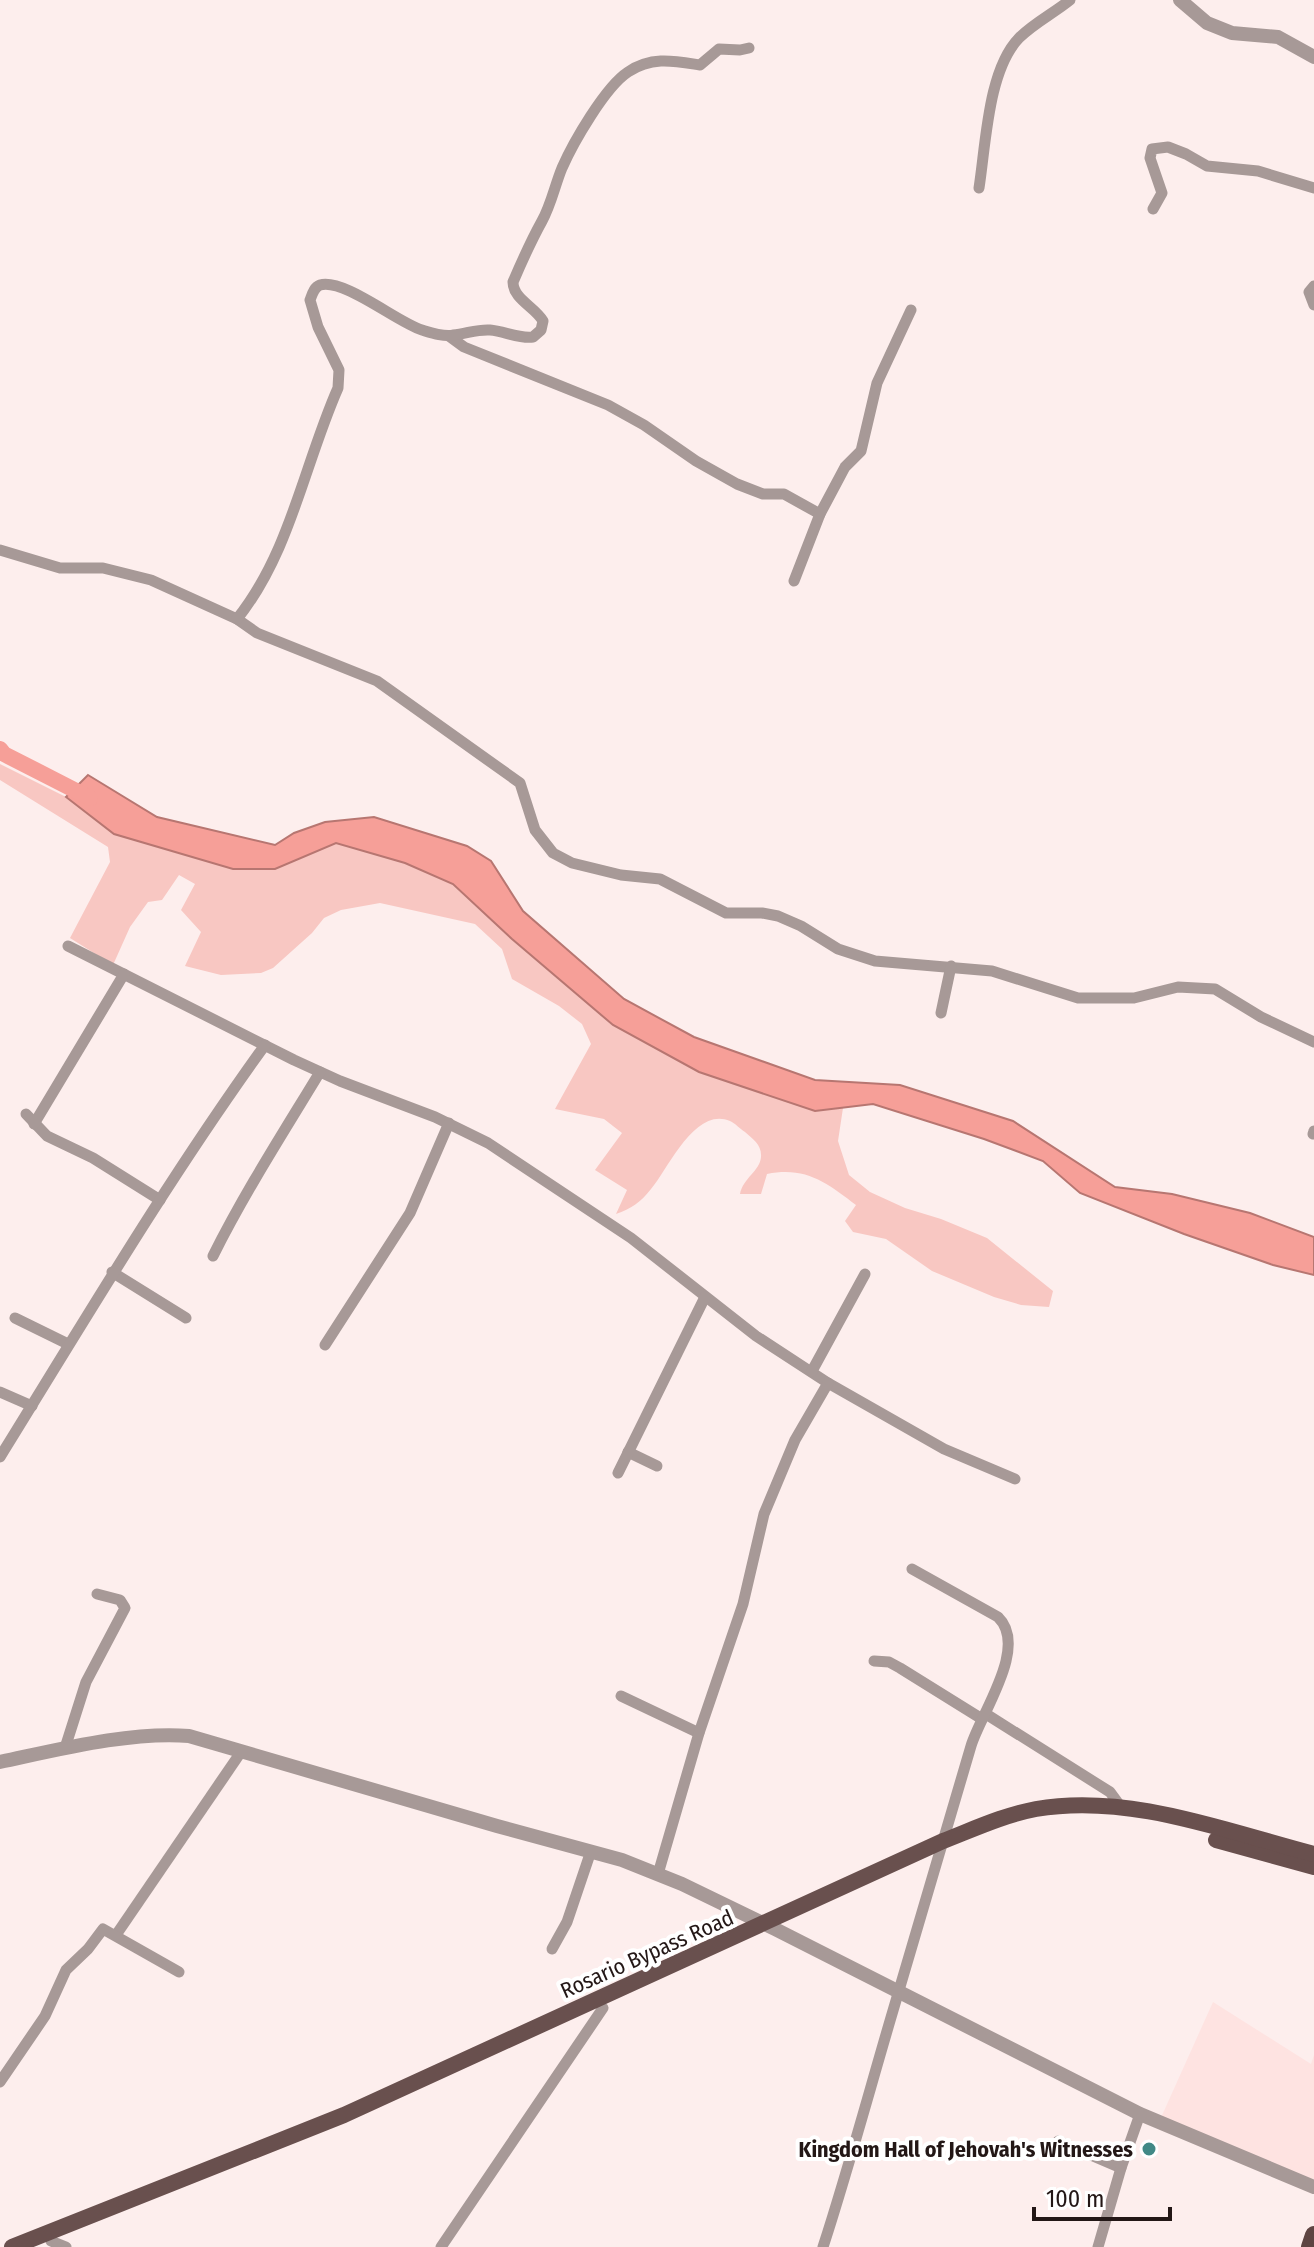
<svg xmlns="http://www.w3.org/2000/svg" width="1314" height="2247" font-family="'Fira Sans Condensed',sans-serif">
	<rect width="100%" height="100%" fill="#fdeeed"/>
	<!-- built -->
	<path fill="#fee3e1" d="M1213,2002L1311,2064L1314,2055V2183L1159,2122Z"/>
	<!-- green -->
	<path fill="#f8c7c2" d="M0,764L66,797L114,834L233,869H275L336,843L405,863L453,884L512,939L613,1025L699,1072L815,1111L843,1108L838,1141L849,1175L870,1192L905,1208L941,1219L987,1238L1053,1291L1049,1307L1021,1305L994,1297L932,1271L886,1239L853,1232L845,1221L856,1205C827,1183 806,1166 767,1174L761,1194H740C743,1178 760,1171 761,1157C762,1145 753,1139 745,1132C740,1129 735,1123 730,1121C695,1106 668,1169 651,1189C641,1202 631,1209 616,1214L627,1190L595,1170L622,1133L604,1119L555,1109L591,1044L582,1024L559,1006L512,979L502,949L475,924L380,903L341,910L324,918L312,933L273,968L261,973L221,975L185,966L201,932L181,910L195,884L179,875L162,900L148,902L130,927L113,965L70,938L110,862L108,847L0,780Z"/>
	<!-- water -->
	<path fill="#f69f98" stroke="#b77671" stroke-width="2" d="M88,775L157,817L275,845L294,833L325,822L374,817L467,846L491,861L523,911L624,999L694,1037L815,1080L900,1085L1013,1121L1115,1187L1172,1194L1250,1213L1314,1237V1275L1273,1265L1184,1234L1080,1193L1043,1161L984,1139L873,1104L815,1111L699,1072L613,1025L512,939L453,884L405,863L336,843L275,869H233L114,834L66,797Z"/>
	<g fill="none" stroke-linecap="round" stroke-linejoin="round">
		<!-- river -->
		<path stroke="#f69f98" stroke-width="16" d="M0,749L4,754L90,798"/>
		<!-- minor -->
		<g stroke="#a79997" stroke-width="11">
			<path d="M979,188C986,143 988,70 1019,38C1034,23 1054,13 1070,0"/>
			<path d="M1153,209L1162,193L1150,158L1152,149L1168,147L1186,154L1207,166L1258,171L1314,188"/>
			<path d="M1314,286L1309,292L1314,305"/>
			<path d="M449,336L464,347L608,405L644,425L696,461L737,484L763,494H784L820,514"/>
			<path d="M0,550L60,568H103L151,580L237,619L257,633L377,681L520,783L535,830L553,853L572,863L621,875L660,879L726,913H762L778,916L801,926L838,949L875,961L992,971L1078,998H1134L1178,987L1215,989L1261,1017L1314,1042"/>
			<path d="M794,581L820,514L845,467L861,451L877,383L911,310"/>
			<path d="M237,619C290,553 304,465 338,388L339,370L318,327L310,300C312,295 314,287 320,285C344,278 398,323 422,330C432,333 444,337 453,335C466,334 477,329 490,330C504,331 519,339 533,337L541,330L543,321C535,307 513,299 513,282C522,261 531,241 542,221C551,205 555,185 562,168C573,143 605,87 628,72C652,56 674,61 700,65L719,49L740,50L749,48"/>
			<path d="M68,946L294,1060L340,1081L435,1117L488,1143L631,1238L756,1336L828,1383L944,1449L1015,1479"/>
			<path d="M941,1013L951,966"/>
			<path d="M26,1114L47,1136L93,1158L160,1200"/>
			<path d="M34,1124L124,974"/>
			<path d="M1313,1134L1314,1131"/>
			<path d="M213,1256C245,1192 283,1133 320,1072"/>
			<path d="M112,1272L186,1318"/>
			<path d="M15,1318L68,1344"/>
			<path d="M325,1345L410,1213L449,1123"/>
			<path d="M812,1371L865,1274"/>
			<path d="M0,1392L32,1406"/>
			<path d="M628,1452L657,1466"/>
			<path d="M0,1457C86,1318 169,1178 265,1045"/>
			<path d="M618,1473L705,1297"/>
			<path d="M874,1661L889,1662L900,1668L982,1719"/>
			<path d="M621,1696L699,1733"/>
			<path d="M986,1714L1110,1792L1121,1807"/>
			<path d="M65,1748L86,1682L125,1608L120,1600L97,1594"/>
			<path d="M658,1874L699,1733L743,1604L764,1514L795,1440L828,1383"/>
			<path d="M116,1935L241,1752"/>
			<path d="M552,1949L567,1922L591,1851"/>
			<path d="M0,2082L45,2016L66,1970L88,1949L103,1929L179,1972"/>
			<path d="M1058,2141L1121,2168"/>
			<path d="M51,2241L66,2247"/>
			<path d="M441,2247L603,2008"/>
			<path d="M823,2247C848,2170 869,2092 892,2014C918,1925 945,1835 971,1746C981,1713 1029,1647 998,1617L912,1569"/>
			<path d="M1098,2247L1121,2168L1140,2114"/>
		</g>
		<!-- tertiary -->
		<g stroke="#a79997" stroke-width="14">
			<path d="M1180,0L1207,23L1232,33L1278,37L1314,57"/>
			<path d="M0,1762C57,1750 131,1731 189,1736L497,1826L622,1860L682,1884L775,1929L1140,2114L1314,2187"/>
		</g>
		<!-- primary -->
		<g stroke="#69504e" stroke-width="16">
			<path d="M1216,1840L1314,1867"/>
			<path d="M12,2247L344,2115L943,1841C974,1829 1004,1815 1036,1809C1129,1793 1225,1831 1314,1854"/>
		</g>
		<!-- trunk -->
		<path stroke="#5e4442" stroke-width="18" d="M1310,2247L1314,2235"/>
	</g>
	<!-- markers -->
	<circle fill="#418986" stroke="#fff" stroke-width="3" cx="1149" cy="2149" r="8"/>
	<g text-anchor="middle" dominant-baseline="central" stroke-width="8" stroke-linejoin="round" paint-order="stroke">
		<!-- street labels -->
		<g font-size="22" fill="#231716" stroke="#fff">
			<text transform="translate(647 1954) rotate(-24)">Rosario Bypass Road</text>
		</g>
		<!-- poi labels -->
		<g font-size="22" font-weight="bold" fill="#231716" stroke="#fff" text-anchor="end">
			<text x="1133" y="2149">Kingdom Hall of Jehovah's Witnesses</text>
		</g>
	</g>
	<!-- scale -->
	<path d="M1034 2207v12h136v-12" fill="none" stroke="#231716" stroke-width="4"/>
	<text x="1046" y="2207" font-size="24" fill="#231716" stroke="#ffffff" stroke-width="6" paint-order="stroke">100 m</text>
</svg>
